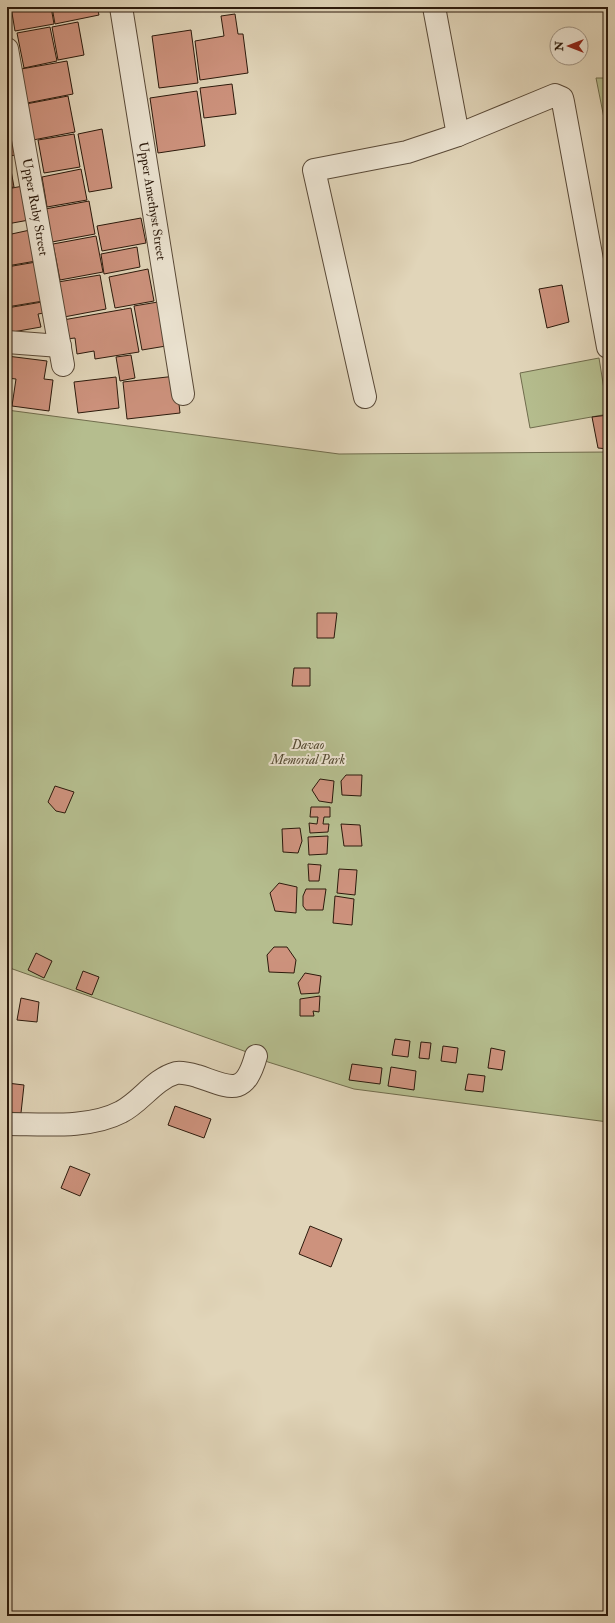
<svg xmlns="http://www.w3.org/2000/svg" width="615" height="1623" font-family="'IM FELL Double Pica',serif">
	<rect width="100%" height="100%" fill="#e1d5b9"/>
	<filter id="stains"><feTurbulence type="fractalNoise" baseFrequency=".005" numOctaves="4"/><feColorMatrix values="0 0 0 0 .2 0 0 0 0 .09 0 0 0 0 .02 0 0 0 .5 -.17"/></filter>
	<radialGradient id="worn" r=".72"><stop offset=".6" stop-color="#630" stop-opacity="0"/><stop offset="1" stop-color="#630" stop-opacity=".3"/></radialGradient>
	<!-- green -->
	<g fill="#b5bd8e" stroke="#706c4d">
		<path d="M596,78H608V138Z"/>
		<path d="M599,358L608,414L530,428L520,373Z"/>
		<path d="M7,410L339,454L608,452V1122L354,1089L268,1062L244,1051L7,967Z"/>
	</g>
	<!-- building -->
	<g fill="#cd927d" stroke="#2c1a0c">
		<path d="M11,7H51L54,24L15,31Z"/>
		<path d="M52,7H97L99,15L55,24Z"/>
		<path d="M235,14L238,34H243L248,73L200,80L195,41L224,36L221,16Z"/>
		<path d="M78,22L84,55L58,60L52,27Z"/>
		<path d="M50,27L57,61L24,68L17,33Z"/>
		<path d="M191,30L198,83L159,88L152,36Z"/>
		<path d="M67,61L73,94L27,103L21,69Z"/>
		<path d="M232,84L236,114L204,118L200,88Z"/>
		<path d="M197,91L205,146L158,153L150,98Z"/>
		<path d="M68,96L75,132L33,140L26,104Z"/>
		<path d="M10,119L17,155L7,156V120Z"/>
		<path d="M102,129L112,188L89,192L78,134Z"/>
		<path d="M74,134L80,167L44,173L38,140Z"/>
		<path d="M9,159L14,187L7,188V160Z"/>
		<path d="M81,169L87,200L47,207L42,177Z"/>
		<path d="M23,186L29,220L7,224V189Z"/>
		<path d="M89,201L95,234L52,242L45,209Z"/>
		<path d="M141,218L146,243L102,251L97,226Z"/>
		<path d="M30,230L36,261L7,266V235Z"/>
		<path d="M96,236L103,272L60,280L53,244Z"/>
		<path d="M137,247L140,267L104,274L101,254Z"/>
		<path d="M36,262L43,301L7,307V267Z"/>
		<path d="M148,269L154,301L115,308L109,277Z"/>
		<path d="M100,275L106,309L64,317L58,282Z"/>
		<path d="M562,285L569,322L547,328L539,289Z"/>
		<path d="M42,302L44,313L38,314L41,327L7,333V308Z"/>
		<path d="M158,302L166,346L142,350L134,306Z"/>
		<path d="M131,308L139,352L95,359L94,351L77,354L75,338L66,339L63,320Z"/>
		<path d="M131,355L135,378L120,381L116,357Z"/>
		<path d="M7,356L47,361L44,379L53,380L49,411L12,406L16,379L7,378Z"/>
		<path d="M176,376L180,413L127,419L123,382Z"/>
		<path d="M116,377L119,408L78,413L74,382Z"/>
		<path d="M608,415V449L598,448L592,417Z"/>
		<path d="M317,613H337L334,638H317Z"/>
		<path d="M294,668H310V686H292Z"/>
		<path d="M346,775H362L361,796L342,795L341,781Z"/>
		<path d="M320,779L334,781L332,803L319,801L312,790Z"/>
		<path d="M55,786L74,792L65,813L56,811L48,802Z"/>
		<path d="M311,807H330V817H324L323,824H329L328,832L310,833L309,823L317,824L318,817H310Z"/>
		<path d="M341,824L360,825L362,846H344Z"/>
		<path d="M300,828L302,841L298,853L283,852L282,829Z"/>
		<path d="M328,836L327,854L309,855L308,837Z"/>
		<path d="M308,864L321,865L319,881H309Z"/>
		<path d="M339,869L357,870L355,895L337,893Z"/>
		<path d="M279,883L297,887L296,913L275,911L270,893Z"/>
		<path d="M306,889H326L323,910H306L303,906V896Z"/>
		<path d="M335,896L354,899L352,925L333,923Z"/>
		<path d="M274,947H287L296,960L294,973L269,972L267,955Z"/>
		<path d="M36,953L52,961L44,978L28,970Z"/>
		<path d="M83,971L99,977L92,995L76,989Z"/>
		<path d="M305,973L321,976L319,993L301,994L298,983Z"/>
		<path d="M320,996L319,1012L313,1011L314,1016H300V999Z"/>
		<path d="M21,998L39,1002L37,1022L17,1020Z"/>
		<path d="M395,1039L410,1041L408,1057L392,1055Z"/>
		<path d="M421,1042L431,1043L429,1059L419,1058Z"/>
		<path d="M443,1046L458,1048L456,1063L441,1061Z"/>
		<path d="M491,1048L505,1051L502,1070L488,1068Z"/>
		<path d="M352,1064L382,1068L380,1084L349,1080Z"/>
		<path d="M391,1067L416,1071L414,1090L388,1086Z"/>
		<path d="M468,1074L485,1076L483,1092L465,1090Z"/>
		<path d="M7,1083L24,1085L21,1113L7,1112Z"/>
		<path d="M175,1106L211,1119L204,1138L168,1125Z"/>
		<path d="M70,1166L90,1174L80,1196L61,1188Z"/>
		<path d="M310,1226L342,1239L331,1267L299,1254Z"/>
	</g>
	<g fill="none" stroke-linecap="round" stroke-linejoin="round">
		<defs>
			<g id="street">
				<path d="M121,7L183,394"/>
				<path d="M434,7L458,135"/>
				<path d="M7,49L63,365"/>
				<path d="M7,342L60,346"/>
				<path d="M365,397L314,170L407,152L458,135L555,95L562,98L563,102L608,347"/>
				<path d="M7,1124C42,1124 89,1129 121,1112C141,1102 154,1079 176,1073C182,1072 190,1074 197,1076C230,1087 244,1098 256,1056"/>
			</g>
		</defs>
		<!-- street casing -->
		<use href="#street" stroke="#594937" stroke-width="24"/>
		<!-- street -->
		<use href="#street" stroke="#ece4d2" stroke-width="22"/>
	</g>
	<g text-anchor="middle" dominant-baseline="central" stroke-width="4" stroke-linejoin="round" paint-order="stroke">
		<!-- street labels -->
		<g font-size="13" fill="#2c1a0c" stroke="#ece4d2">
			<text transform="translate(152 201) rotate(81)">Upper Amethyst Street</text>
			<text transform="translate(35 207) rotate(80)">Upper Ruby Street</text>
		</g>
		<!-- park labels -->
		<g font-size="13" font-style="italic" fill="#554b33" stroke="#ece4d2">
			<text x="308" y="745">Davao<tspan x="308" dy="15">Memorial Park</tspan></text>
		</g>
	</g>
	<!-- margin -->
	<rect width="615" height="1623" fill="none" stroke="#e1d5b9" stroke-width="24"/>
	<rect x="8" y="8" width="599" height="1607" fill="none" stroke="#2c1a0c" stroke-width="2"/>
	<rect x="12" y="12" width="591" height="1599" fill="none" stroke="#2c1a0c"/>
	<!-- north arrow -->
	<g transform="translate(569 46) rotate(270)"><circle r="19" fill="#ece4d2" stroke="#9f9383"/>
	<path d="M0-3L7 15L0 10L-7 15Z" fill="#8f2418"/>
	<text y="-6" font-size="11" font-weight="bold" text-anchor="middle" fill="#2c1a0c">N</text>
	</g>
	<rect width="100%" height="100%" filter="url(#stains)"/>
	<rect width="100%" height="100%" fill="url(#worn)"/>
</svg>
